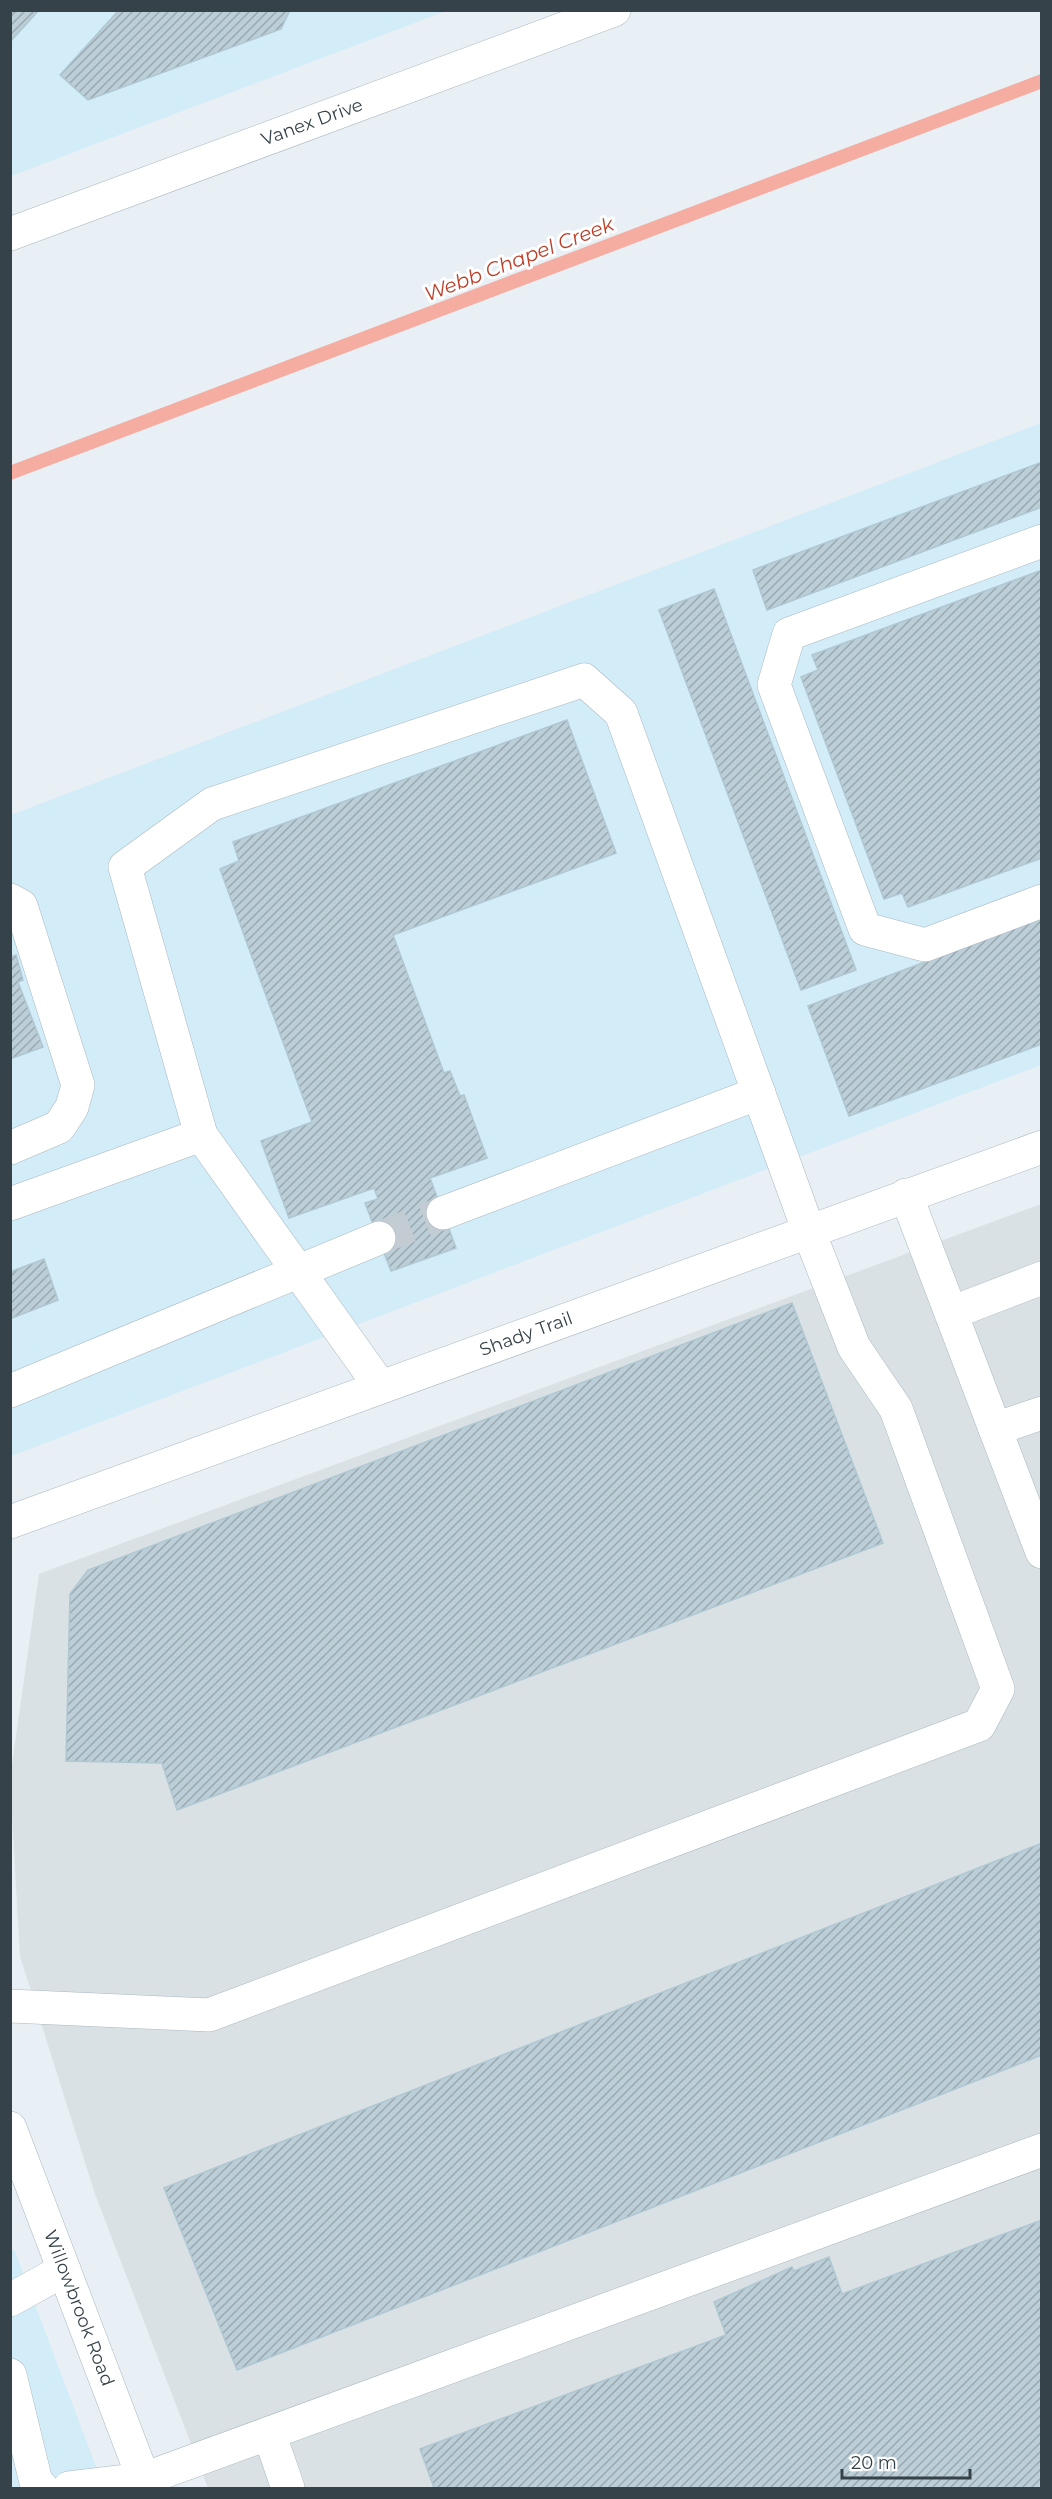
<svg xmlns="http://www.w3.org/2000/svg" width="1052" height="2499" font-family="Montserrat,sans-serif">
	<defs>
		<pattern id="building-hatch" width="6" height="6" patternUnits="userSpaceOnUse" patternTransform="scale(1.5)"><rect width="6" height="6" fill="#bcced7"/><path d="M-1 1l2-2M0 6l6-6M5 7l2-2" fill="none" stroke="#9aa9b0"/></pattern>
	</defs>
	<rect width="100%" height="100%" fill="#e8eff5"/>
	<!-- commercial -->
	<g fill="#d2ecf8">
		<path d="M11,11H446L11,176Z"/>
		<path d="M1041,423V1065L11,1456V815Z"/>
		<path d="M14,2249L104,2488H11L10,2251Z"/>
	</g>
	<!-- industrial -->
	<path fill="#d9e1e4" d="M1041,1204V2488H208L95,2194L20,1956L10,1779L39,1574Z"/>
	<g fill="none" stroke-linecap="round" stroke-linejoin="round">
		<!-- stream -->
		<path stroke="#f5aca1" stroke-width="14" d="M10,473L1042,81"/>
	</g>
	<!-- building -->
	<g fill="url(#building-hatch)" stroke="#afc7d2" stroke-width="1.5">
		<path d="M10,10H39L10,42Z"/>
		<path d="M119,10H290L281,29L88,100L60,75Z"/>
		<path d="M1042,462V507L767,610L753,570Z"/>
		<path d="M1042,570V858L908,907L902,893L884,899L801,677L818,670L812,655Z"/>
		<path d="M714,589L856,970L801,990L659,610Z"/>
		<path d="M567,720L616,853L393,935L444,1073L450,1071L460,1096L464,1095L487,1158L430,1178L456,1248L391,1271L365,1203L378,1199L374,1188L289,1218L261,1141L312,1122L220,869L239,861L233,842Z"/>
		<path d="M1042,918V1044L849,1116L808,1006Z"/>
		<path d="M16,955L23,980L18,982L43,1047L10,1059V957Z"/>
		<path d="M44,1259L58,1300L10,1319V1272Z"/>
		<path d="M792,1303L883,1543L177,1810L162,1763L66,1761L70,1594L88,1570Z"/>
		<path d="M1042,1843V2055L237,2370L164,2188Z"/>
		<path d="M1042,2220V2488H434L420,2449L726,2335L714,2302L792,2267L794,2271L829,2257L842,2294Z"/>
	</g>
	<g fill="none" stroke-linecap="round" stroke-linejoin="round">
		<!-- minor-tunnel -->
		<path stroke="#c4ccd3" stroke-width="33" stroke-dasharray="33 16" stroke-linecap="butt" d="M379,1238L443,1213"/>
		<defs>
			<g id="minor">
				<path d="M10,234L614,10"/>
				<path d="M1042,541L789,634L774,685L865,929L925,945L1042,901"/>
				<path d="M10,900L21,906L78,1085L72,1107L59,1127L10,1148"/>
				<path d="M906,1195L1042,1552"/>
				<path d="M10,1204L201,1135"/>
				<path d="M443,1213L759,1093"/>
				<path d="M951,1313L1042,1278"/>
				<path d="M10,1391L379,1238"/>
				<path d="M995,1429L1042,1413"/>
				<path d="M10,1522L1042,1147"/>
				<path d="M10,2006L209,2015L979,1725L998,1689L896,1409L854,1347L809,1232L621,713L584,680L212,804L125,867L201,1135L380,1386"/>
				<path d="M10,2128L147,2488"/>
				<path d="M10,2300L64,2270"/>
				<path d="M10,2375L36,2482L42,2488"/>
				<path d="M269,2433L288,2488"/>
				<path d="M69,2488L144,2479L1042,2150"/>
			</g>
		</defs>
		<!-- minor casing -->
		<use href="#minor" stroke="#aab8c1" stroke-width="34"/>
		<!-- minor -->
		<use href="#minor" stroke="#fff" stroke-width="33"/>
	</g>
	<g text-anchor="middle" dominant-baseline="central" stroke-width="6" stroke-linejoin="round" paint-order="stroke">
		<!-- street labels -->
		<g font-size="18" fill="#364249" stroke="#fff">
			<text transform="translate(312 122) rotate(-20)">Vanex Drive</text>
			<text transform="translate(526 1334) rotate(-20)">Shady Trail</text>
			<text transform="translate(79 2308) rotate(69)">Willowbrook Road</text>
		</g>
		<!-- water labels -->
		<g font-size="20" font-style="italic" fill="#bb3e28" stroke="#fff">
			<text transform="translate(519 259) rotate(-21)">Webb Chapel Creek</text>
		</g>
	</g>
	<!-- border -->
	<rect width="1052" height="2499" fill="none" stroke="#364249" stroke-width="24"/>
	<!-- scale -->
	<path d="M842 2469v9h128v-9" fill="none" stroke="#364249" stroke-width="3"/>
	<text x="851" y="2469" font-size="18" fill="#364249" stroke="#ffffff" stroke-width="4.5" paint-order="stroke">20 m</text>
</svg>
